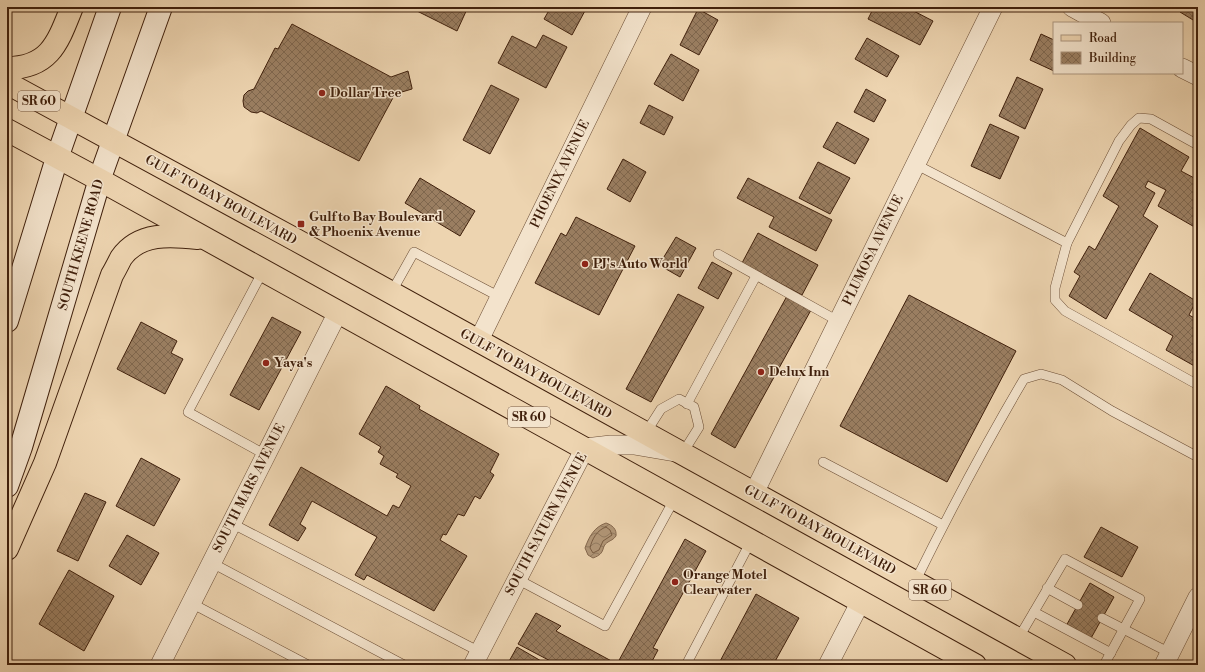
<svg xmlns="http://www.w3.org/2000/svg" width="1205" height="672" font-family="'Libre Bodoni',serif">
	<defs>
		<pattern id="water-waves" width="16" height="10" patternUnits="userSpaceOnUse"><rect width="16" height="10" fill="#b29778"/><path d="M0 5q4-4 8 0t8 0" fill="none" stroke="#927b61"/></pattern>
		<pattern id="building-cross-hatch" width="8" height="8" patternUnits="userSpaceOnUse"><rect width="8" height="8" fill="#9a7e61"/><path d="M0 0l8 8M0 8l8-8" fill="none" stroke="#7f674e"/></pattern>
	</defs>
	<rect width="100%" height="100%" fill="#edd4b0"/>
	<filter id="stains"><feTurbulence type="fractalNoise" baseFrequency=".005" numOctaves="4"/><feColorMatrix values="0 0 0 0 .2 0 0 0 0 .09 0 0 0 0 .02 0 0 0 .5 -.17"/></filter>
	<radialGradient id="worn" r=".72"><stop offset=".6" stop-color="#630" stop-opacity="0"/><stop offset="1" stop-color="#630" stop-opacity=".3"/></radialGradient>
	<!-- water -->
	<path fill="url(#water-waves)" stroke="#84674d" d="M606,523C612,525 617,529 616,536C613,540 611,540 608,542C600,547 607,553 593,558L588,555L585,548C589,537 594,527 606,523Z"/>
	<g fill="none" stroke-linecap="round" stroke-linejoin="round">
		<!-- shore -->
		<path stroke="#795c42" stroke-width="1" d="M606,527L610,530L612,535L603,541L599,550L593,553L590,548C592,539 597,530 606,527Z"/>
	</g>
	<!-- building -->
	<g fill="url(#building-cross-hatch)" stroke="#40200c">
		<path d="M414,7H468L457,31L413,9Z"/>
		<path d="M551,7H587L572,35L544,19Z"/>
		<path d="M874,7H906L933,21L920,45L868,19Z"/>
		<path d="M1183,7H1198V23L1180,12Z"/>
		<path d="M698,9L718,20L699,55L680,45Z"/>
		<path d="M292,24L391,77L408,71L412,88V89L395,94L359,161L261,111L257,113L251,112L244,107L243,101L244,95L248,91L254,89L275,48L278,49Z"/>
		<path d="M1041,34L1054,40V71L1030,60Z"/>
		<path d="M543,35L567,47L546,88L498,63L512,36L536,48Z"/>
		<path d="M867,38L899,56L887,77L855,59Z"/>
		<path d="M671,54L699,70L683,101L654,84Z"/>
		<path d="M1017,77L1043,89L1025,129L999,116Z"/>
		<path d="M491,85L519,99L490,154L463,140Z"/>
		<path d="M866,89L886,100L874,122L854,112Z"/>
		<path d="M649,105L673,117L664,135L640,123Z"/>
		<path d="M837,122L869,139L855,164L823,147Z"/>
		<path d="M990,124L1019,137L1000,179L971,166Z"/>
		<path d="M1140,128L1189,157L1181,171L1198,180V229L1158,206L1166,190L1148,181L1145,187L1155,193L1143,216L1158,226L1106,319L1069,296L1080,276L1074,272L1089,246L1095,250L1119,206L1103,196Z"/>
		<path d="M623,159L646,172L630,202L607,189Z"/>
		<path d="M818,162L850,178L830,214L799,198Z"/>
		<path d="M420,178L475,211L460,236L405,203Z"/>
		<path d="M748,178L832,220L816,251L769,227L774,217L737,198Z"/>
		<path d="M576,217L635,246L599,315L535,283L561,233L566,236Z"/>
		<path d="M758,233L818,265L802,295L742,263Z"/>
		<path d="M676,237L696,248L680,277L659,265Z"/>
		<path d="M712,262L732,273L718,299L698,288Z"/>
		<path d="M1150,273L1196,301L1189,315L1198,320V368L1166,350L1173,336L1129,310Z"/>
		<path d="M678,294L704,307L651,402L626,389Z"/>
		<path d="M909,295L1016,351L947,482L840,426Z"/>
		<path d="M787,296L811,310L735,448L711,434Z"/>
		<path d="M272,317L301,332L259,410L230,395Z"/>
		<path d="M141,322L177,341L171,353L183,359L165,394L117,369Z"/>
		<path d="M386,386L420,406L419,409L499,454L490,472L494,475L480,499L475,496L464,516L458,514L446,535L443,534L440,540L467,556L434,611L367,575L364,580L355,575L377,537L312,501L300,524L306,528L298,541L269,525L301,467L387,516L393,505L399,508L411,486L396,477L398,474L380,464L384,456L378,452L381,447L359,434Z"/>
		<path d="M141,458L180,479L154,526L116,506Z"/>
		<path d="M85,493L106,502L78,561L57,551Z"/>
		<path d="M1101,527L1138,547L1122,577L1084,557Z"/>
		<path d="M127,535L159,553L141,585L109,566Z"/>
		<path d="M685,539L706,551L653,648L658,650L650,665H558L518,644L536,613L561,626L556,631L617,664Z"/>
		<path d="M69,570L114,596L84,651L39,624Z"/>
		<path d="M1090,583L1114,597L1090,640L1066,626Z"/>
		<path d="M756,594L799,618L773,665H718Z"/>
		<path d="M517,647L548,665H507Z"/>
	</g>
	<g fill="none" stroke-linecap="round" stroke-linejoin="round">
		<defs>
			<g id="service">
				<path d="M915,164L1067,243L1055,288V300L1065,311L1198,385"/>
				<path d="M1067,243L1119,141L1131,125L1139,118L1151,119L1198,145"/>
				<path d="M718,254L838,321"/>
				<path d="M263,271L188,412L266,455"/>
				<path d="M391,293L414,252L500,297"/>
				<path d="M687,404L756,276"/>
				<path d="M645,434L661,409L679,399L694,407L699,427L682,454"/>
				<path d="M823,462L943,525"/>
				<path d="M231,523L480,652"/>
				<path d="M212,563L404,665"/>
				<path d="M517,579L605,626L675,498"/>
				<path d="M915,582C949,513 985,445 1024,379L1041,374L1062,380L1112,411L1198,457"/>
				<path d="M1047,588L1078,605"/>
				<path d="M191,603L308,665"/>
				<path d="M1034,612L1111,653"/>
				<path d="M1102,618L1170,653"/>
				<path d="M1018,639L1065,559L1140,599L1104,665"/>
				<path d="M686,665L751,541"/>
			</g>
			<g id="minor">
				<path d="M1072,7L1101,23"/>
				<path d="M1182,68L1198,76"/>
				<path d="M478,342L642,7"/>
				<path d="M754,493L993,7"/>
				<path d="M160,665L338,312"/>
				<path d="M473,665L585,448L611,445H634L675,452"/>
				<path d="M828,665L861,601"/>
				<path d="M1164,665L1198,597"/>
			</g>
			<g id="secondary">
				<path d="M7,321L57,158L110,7"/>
				<path d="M7,486L21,447L102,172L161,7"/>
			</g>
			<g id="primary">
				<path d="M7,68C50,68 58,42 72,7"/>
				<path d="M7,83L296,240L1065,665"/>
				<path d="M7,130L100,180L975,665"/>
				<path d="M7,549L45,463L112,275C115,270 118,264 121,258C139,232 171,235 198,238"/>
			</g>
		</defs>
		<!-- service casing -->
		<use href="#service" stroke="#6b4d35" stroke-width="10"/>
		<!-- minor casing -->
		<use href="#minor" stroke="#6b4d35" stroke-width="20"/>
		<!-- secondary casing -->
		<use href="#secondary" stroke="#40200c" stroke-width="24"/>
		<!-- primary casing -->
		<use href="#primary" stroke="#40200c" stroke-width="24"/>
		<!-- service -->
		<use href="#service" stroke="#f3e3cc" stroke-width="9"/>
		<!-- minor -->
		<use href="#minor" stroke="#f3e3cc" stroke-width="19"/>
		<!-- secondary -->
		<use href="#secondary" stroke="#f3e3cc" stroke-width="22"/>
		<!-- primary -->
		<use href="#primary" stroke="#edd4b0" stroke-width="22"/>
	</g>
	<!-- markers -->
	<g fill="#8f2418" stroke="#f3e3cc" stroke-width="1.5">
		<circle cx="322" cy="93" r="4"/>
		<rect x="297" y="220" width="8" height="8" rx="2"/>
		<circle cx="585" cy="264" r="4"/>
		<circle cx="266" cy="363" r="4"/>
		<circle cx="761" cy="372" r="4"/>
		<circle cx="675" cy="582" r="4"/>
	</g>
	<g text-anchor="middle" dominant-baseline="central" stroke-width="3" stroke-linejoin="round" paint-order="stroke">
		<!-- shield labels -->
		<g fill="#f3e3cc" stroke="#765a46" stroke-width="1">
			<rect x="18" y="91" width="42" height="20" rx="3"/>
			<rect x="508" y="407" width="42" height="20" rx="3"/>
			<rect x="909" y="580" width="42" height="20" rx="3"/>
		</g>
		<g font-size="12" font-weight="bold" fill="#40200c">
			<text x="39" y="101">SR 60</text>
			<text x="529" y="417">SR 60</text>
			<text x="930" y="590">SR 60</text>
		</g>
		<!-- poi labels -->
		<g font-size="13" font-weight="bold" fill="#40200c" stroke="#f3e3cc" text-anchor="start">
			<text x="330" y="93">Dollar Tree</text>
			<text x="309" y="217">Gulf to Bay Boulevard<tspan x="309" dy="15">&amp; Phoenix Avenue</tspan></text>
			<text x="593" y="264">PJ's Auto World</text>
			<text x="274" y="363">Yaya's</text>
			<text x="769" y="372">Delux Inn</text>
			<text x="683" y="575">Orange Motel<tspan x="683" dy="15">Clearwater</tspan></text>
		</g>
		<!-- street labels -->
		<g font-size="13" fill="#40200c" stroke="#f3e3cc">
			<text transform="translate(560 174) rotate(-64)">PHOENIX AVENUE</text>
			<text transform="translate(221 200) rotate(29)">GULF TO BAY BOULEVARD</text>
			<text transform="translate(81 245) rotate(-74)">SOUTH KEENE ROAD</text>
			<text transform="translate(873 250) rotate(-64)">PLUMOSA AVENUE</text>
			<text transform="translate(536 374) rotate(29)">GULF TO BAY BOULEVARD</text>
			<text transform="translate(249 488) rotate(-63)">SOUTH MARS AVENUE</text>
			<text transform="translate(546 524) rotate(-62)">SOUTH SATURN AVENUE</text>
			<text transform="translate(820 530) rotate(29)">GULF TO BAY BOULEVARD</text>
		</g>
	</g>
	<!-- margin -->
	<rect width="1205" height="672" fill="none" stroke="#edd4b0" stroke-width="24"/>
	<rect x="8" y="8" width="1189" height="656" fill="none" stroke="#40200c" stroke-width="2"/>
	<rect x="12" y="12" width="1181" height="648" fill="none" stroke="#40200c"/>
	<!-- legend -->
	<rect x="1053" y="22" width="130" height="52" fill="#f3e3cc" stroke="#ab957f"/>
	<rect x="1061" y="35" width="20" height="6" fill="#edd4b0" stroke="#ab957f"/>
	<text x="1089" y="42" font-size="12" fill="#40200c">Road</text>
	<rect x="1061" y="52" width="20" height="12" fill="url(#building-cross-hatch)" stroke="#ab957f"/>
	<text x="1089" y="62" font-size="12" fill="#40200c">Building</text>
	<rect width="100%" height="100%" filter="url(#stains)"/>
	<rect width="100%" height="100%" fill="url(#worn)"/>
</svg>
